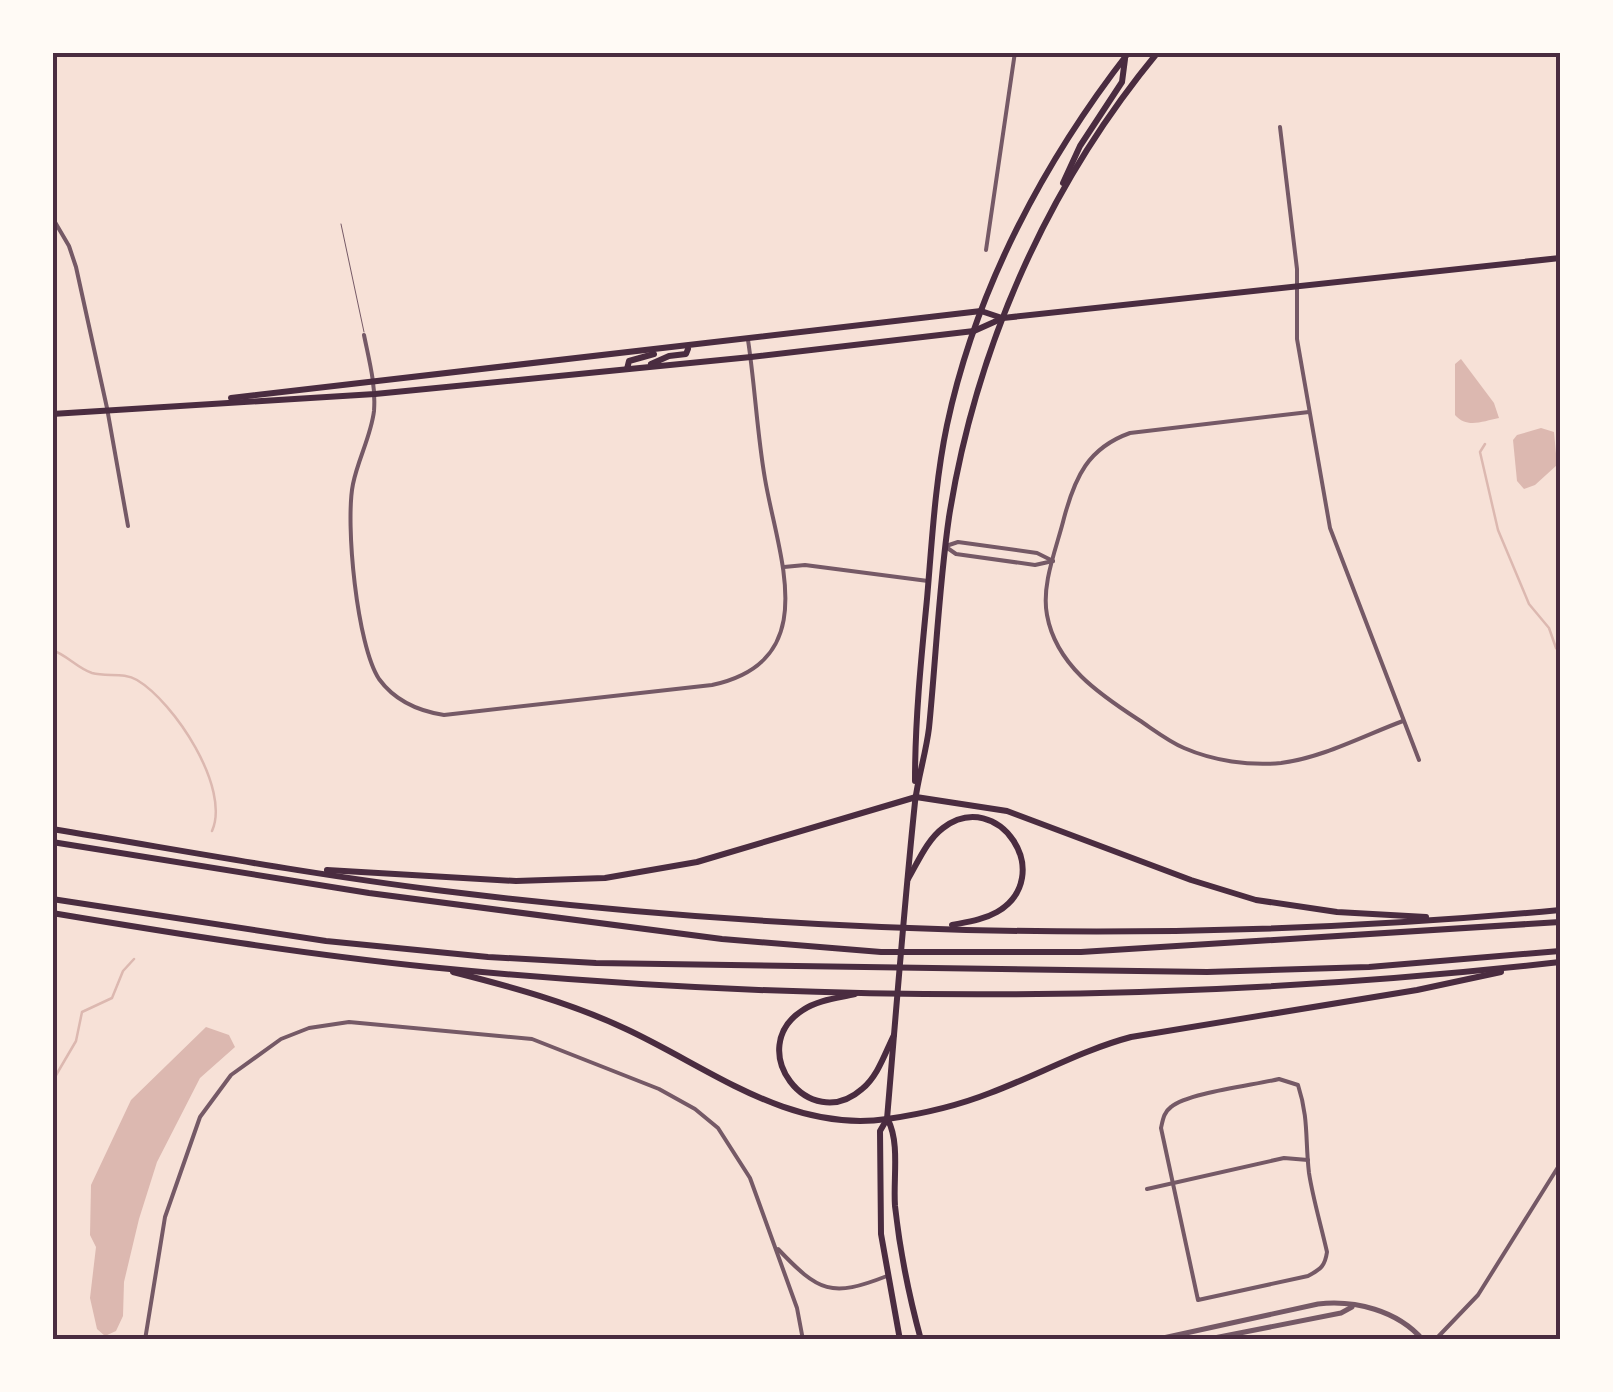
<svg xmlns="http://www.w3.org/2000/svg" width="1613" height="1392" font-family="'Asap Condensed',sans-serif">
	<rect width="100%" height="100%" fill="#f7e1d7"/>
	<!-- water -->
	<g fill="#dcb8b0">
		<path d="M1461,359L1494,403L1499,418C1483,421 1467,429 1455,415V364Z"/>
		<path d="M1541,428L1554,432L1557,465L1535,485L1524,489L1517,481L1513,440L1517,435Z"/>
		<path d="M206,1027L229,1035L235,1047L200,1078L157,1162L139,1219L124,1282L123,1316L116,1331L105,1336L97,1329L90,1298L96,1247L90,1235L91,1185L131,1100Z"/>
	</g>
	<g fill="none" stroke-linecap="round" stroke-linejoin="round">
		<!-- stream -->
		<g stroke="#dcb8b0" stroke-width="2.5">
			<path d="M1485,444L1480,452L1498,530L1529,604L1549,628L1556,648L1560,653"/>
			<path d="M52,650C67,655 77,668 92,673C107,677 124,672 137,680C174,702 231,788 212,831"/>
			<path d="M52,1082L76,1041L82,1012L112,998L123,971L134,959"/>
		</g>
		<!-- service -->
		<path stroke="#755966" stroke-width="1" d="M341,224L364,332"/>
		<!-- minor -->
		<g stroke="#755966" stroke-width="4">
			<path d="M1280,127L1297,269V339L1330,528L1419,760"/>
			<path d="M52,217L69,246L76,267L107,408L128,526"/>
			<path d="M986,250L1015,52"/>
			<path d="M364,335C369,360 376,385 374,411C371,436 358,459 353,484C345,523 357,646 379,679C395,701 418,711 444,715L712,685C824,661 778,556 765,479C757,433 755,386 748,340"/>
			<path d="M1309,412L1130,433C1088,448 1075,477 1064,518C1057,547 1041,584 1047,615C1056,665 1099,694 1139,720C1154,730 1168,741 1184,748C1214,761 1249,766 1281,763C1322,758 1365,735 1403,721"/>
			<path d="M946,546L958,542L1037,553L1053,561"/>
			<path d="M946,547L956,554L1035,565L1053,561"/>
			<path d="M784,567L805,565L928,581"/>
			<path d="M1279,1079L1298,1085C1309,1119 1305,1140 1309,1173C1313,1199 1321,1225 1327,1252C1325,1266 1321,1269 1308,1276L1198,1300L1161,1128C1163,1119 1164,1112 1171,1107C1187,1093 1255,1085 1279,1079Z"/>
			<path d="M1147,1189L1284,1158L1308,1160"/>
			<path d="M778,1249C819,1292 831,1298 887,1276"/>
			<path d="M145,1340L165,1217L200,1117L231,1075L281,1039L309,1028L349,1022L532,1039L659,1089L695,1109L718,1128L750,1178L797,1308L803,1340"/>
			<path d="M1435,1340L1478,1295L1560,1164"/>
		</g>
		<!-- tertiary -->
		<g stroke="#755966" stroke-width="5">
			<path d="M1154,1340L1318,1304C1355,1300 1397,1310 1423,1340"/>
			<path d="M1204,1340L1341,1313L1352,1307"/>
		</g>
		<!-- primary -->
		<g stroke="#4a2c40" stroke-width="6">
			<path d="M1063,183L1080,146L1122,82L1125,59"/>
			<path d="M651,364L669,356L686,354L688,349"/>
			<path d="M627,369L629,361L654,354"/>
			<path d="M231,398L981,311L1002,318"/>
			<path d="M52,414L375,394L751,357L974,331L1003,318L1560,258"/>
			<path d="M915,781C915,720 921,660 927,599C932,541 935,482 947,425C976,289 1044,161 1129,52"/>
			<path d="M888,1120C900,1143 893,1179 895,1206C900,1252 909,1296 921,1340"/>
			<path d="M900,1340L881,1234L880,1131L887,1119C896,1013 904,907 915,802C918,777 926,753 929,728C936,657 939,586 949,517C976,347 1048,185 1158,52"/>
		</g>
		<!-- motorway -->
		<g stroke="#4a2c40" stroke-width="6">
			<path d="M52,829C180,850 308,874 436,890C808,936 1187,945 1560,910"/>
			<path d="M52,842L369,893L722,939L881,952H1081L1560,922"/>
			<path d="M327,870L516,881L605,878L697,862L916,797L1007,811L1191,880L1256,900L1337,912L1426,917"/>
			<path d="M908,879C918,862 927,840 943,828C998,786 1058,876 997,912C983,920 967,922 952,925"/>
			<path d="M52,899L326,941L488,957L596,963L1207,972L1369,967L1560,951"/>
			<path d="M52,913C178,934 303,954 429,967C804,1004 1186,1004 1560,962"/>
			<path d="M453,972C512,987 571,1003 626,1029C710,1068 789,1133 887,1119C922,1114 957,1106 990,1093C1038,1075 1082,1050 1131,1037L1417,990L1501,972"/>
			<path d="M855,994C838,998 818,1000 803,1010C743,1048 809,1136 862,1089C878,1076 885,1053 894,1035"/>
		</g>
	</g>
	<!-- border -->
	<rect width="1613" height="1392" fill="none" stroke="#fffaf5" stroke-width="110"/>
	<rect x="55" y="55" width="1503" height="1282" fill="none" stroke="#4a2c40" stroke-width="4"/>
</svg>
